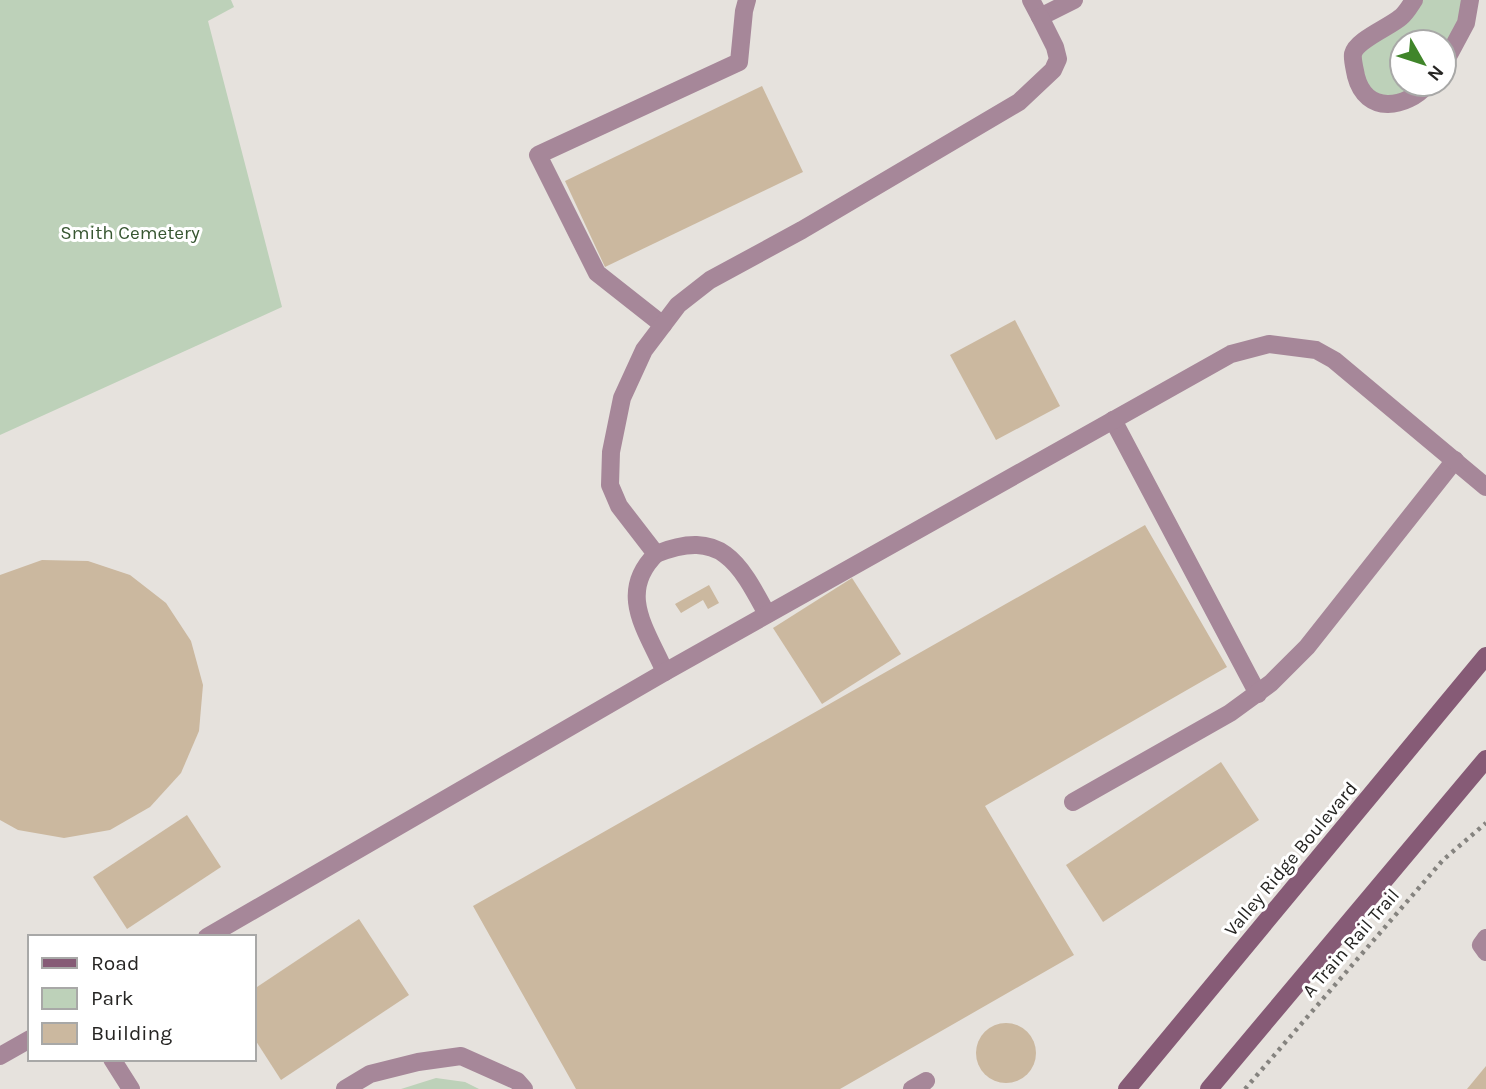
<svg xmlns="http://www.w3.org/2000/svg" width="1486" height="1089" font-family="Karla,sans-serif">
	<rect width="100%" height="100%" fill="#e6e2dd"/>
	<!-- green -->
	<g fill="#bdd1b9">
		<path d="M0,0H231L234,7L208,21L282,307L0,435Z"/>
		<path d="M1414,0H1470L1444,64V42H1402V84H1428L1414,97H1366L1359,44Z"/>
		<path d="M436,1078L465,1082L479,1089H401Z"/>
	</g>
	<!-- building -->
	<g fill="#cbb89f">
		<path d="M762,86L803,172L605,267L565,181Z"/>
		<path d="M1015,320L1060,406L996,440L950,355Z"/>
		<path d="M1145,525L1227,667L985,806L1074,955L840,1089H576L473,906Z"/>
		<path d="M42,560L88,561L130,575L166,603L191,641L203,685L199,731L181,773L150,807L110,830L64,838L18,830L0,820V575Z"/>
		<path d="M852,578L901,654L822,704L773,628Z"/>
		<path d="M709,585L719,603L708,609L703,600L681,613L675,604Z"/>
		<path d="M1221,762L1259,820L1103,922L1066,865Z"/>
		<path d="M187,815L221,867L127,929L93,877Z"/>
		<path d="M359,919L409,995L281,1080L254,1038V989Z"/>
		<circle cx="1006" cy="1053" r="30"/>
		<path d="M1486,1066V1089H1467Z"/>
	</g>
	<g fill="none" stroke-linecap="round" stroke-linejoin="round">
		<!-- path -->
		<path stroke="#85837f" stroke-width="4.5" stroke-dasharray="3.5 5" stroke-linecap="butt" d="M1245,1089L1443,860L1486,823"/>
		<!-- lane -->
		<g stroke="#a68799" stroke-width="18">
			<path d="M1031,0L1040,17L1074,0"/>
			<path d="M1414,0C1410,6 1406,13 1401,17C1390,27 1356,40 1353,54C1352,60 1355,70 1356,76C1366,115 1406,109 1428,84"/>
			<path d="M1444,64L1466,23L1470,0"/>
			<path d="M663,325L597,273L538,155L739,62L744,11L747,0"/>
			<path d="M1113,420L1258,694"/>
			<path d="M656,554C721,528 739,562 767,614"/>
			<path d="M665,672C646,629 617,593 656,554L619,506L610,485L611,452L622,398L644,350L678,305L710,280L802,230L1019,102L1053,70L1058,59L1055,47L1040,17"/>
			<path d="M1073,802L1230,713L1271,683L1307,647L1455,460"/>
			<path d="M207,937L665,672L1231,354L1269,344L1316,350L1334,360L1486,487"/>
			<path d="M1486,938L1481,945L1486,952"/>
			<path d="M0,1056L30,1039"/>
			<path d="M112,1059L131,1089"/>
			<path d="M345,1089L370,1074L418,1062L461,1056L517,1081L524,1089"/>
			<path d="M912,1089L926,1081"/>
		</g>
		<!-- secondary -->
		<g stroke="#865b76" stroke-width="18">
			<path d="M1127,1089L1486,656"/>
			<path d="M1209,1089L1486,759"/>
		</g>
	</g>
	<g text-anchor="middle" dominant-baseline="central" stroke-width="6" stroke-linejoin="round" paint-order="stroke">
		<!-- park labels -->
		<g font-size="19" fill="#375631" stroke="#fff">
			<text x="130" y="233">Smith Cemetery</text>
		</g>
		<!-- street labels -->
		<g font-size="19" fill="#262523" stroke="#fff">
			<text transform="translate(1291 859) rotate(-50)">Valley Ridge Boulevard</text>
			<text transform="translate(1351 943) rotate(-49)">A Train Rail Trail</text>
		</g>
	</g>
	<!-- legend -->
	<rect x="28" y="935" width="228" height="126" fill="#ffffff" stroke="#a8a8a7" stroke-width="2"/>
	<rect x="42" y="958" width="35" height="10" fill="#865b76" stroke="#a8a8a7" stroke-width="2"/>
	<text x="91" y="970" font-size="21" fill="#262523">Road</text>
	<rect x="42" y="988" width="35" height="21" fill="#bdd1b9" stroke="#a8a8a7" stroke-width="2"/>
	<text x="91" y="1005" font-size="21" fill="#262523">Park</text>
	<rect x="42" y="1023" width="35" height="21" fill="#cbb89f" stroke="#a8a8a7" stroke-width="2"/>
	<text x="91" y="1040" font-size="21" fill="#262523">Building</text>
	<!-- north arrow -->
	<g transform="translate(1423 63) rotate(129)"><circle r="33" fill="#ffffff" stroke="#a8a8a7" stroke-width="2"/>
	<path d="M0-5L12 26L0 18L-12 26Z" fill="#40852a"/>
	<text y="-10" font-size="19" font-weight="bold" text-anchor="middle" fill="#262523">N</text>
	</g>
</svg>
